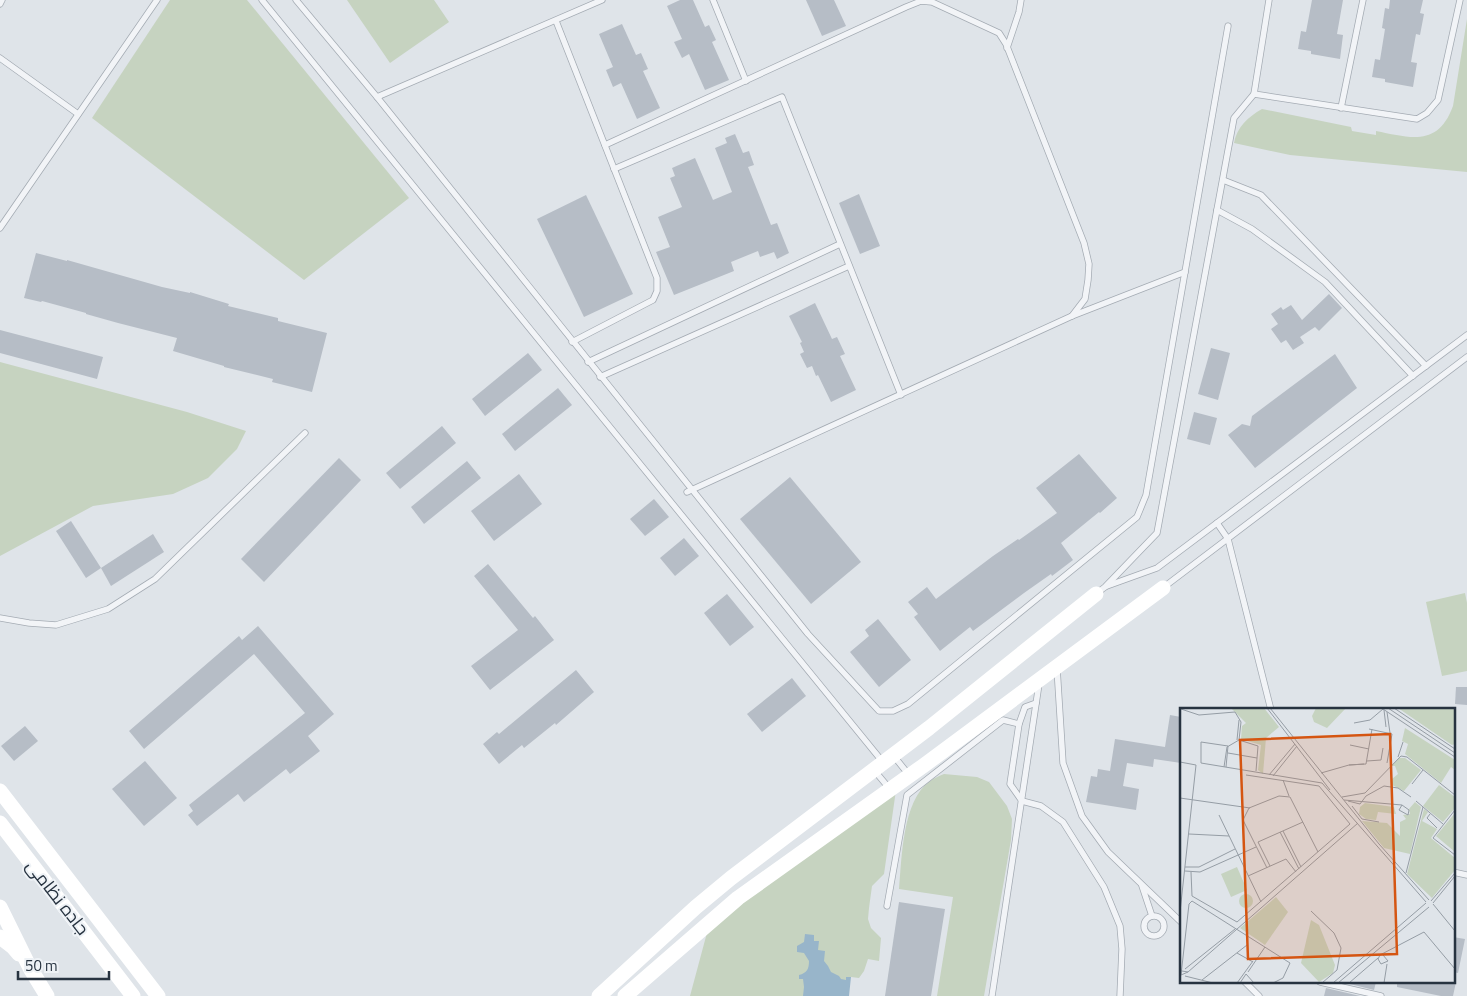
<svg xmlns="http://www.w3.org/2000/svg" width="1467" height="996" font-family="'Titillium Web',Cairo,sans-serif">
	<rect width="100%" height="100%" fill="#dfe4e9"/>
	<!-- green -->
	<g fill="#c6d3c0">
		<path d="M170,0H247L409,198L304,280L92,118Z"/>
		<path d="M347,0H434L449,22L390,63Z"/>
		<path d="M1467,19V172L1290,155L1234,143C1237,127 1248,117 1262,109L1351,127L1352,131L1376,135V131C1411,138 1438,147 1453,106Z"/>
		<path d="M0,362L187,412L246,431L237,449L208,478L173,494L93,506L0,556Z"/>
		<path d="M1465,593L1467,603V671L1442,676L1426,602Z"/>
		<path d="M944,774L977,777L989,782L1007,806L1012,819L1011,840L984,996H937L953,897L899,889C902,858 902,801 930,781C934,778 939,776 944,774Z"/>
		<path d="M896,790L884,874L872,886L869,908L868,919L871,928L881,938L879,961L868,959L864,971L859,978L851,977L827,996H690L708,929Z"/>
	</g>
	<!-- water -->
	<path fill="#98b5ca" d="M805,934L814,935V941H819L818,950L825,951L824,961L828,966L831,972L839,976L841,979L846,980V977H851L849,996H803L804,987L803,979H799V975C807,973 809,969 809,961L804,953L797,952V946L804,942Z"/>
	<!-- building -->
	<g fill="#b6bdc6">
		<path d="M680,0H693L705,27L709,25L716,40L712,42L729,80L705,90L689,54L682,58L674,42L682,39L667,6Z"/>
		<path d="M806,0H834L846,26L822,36Z"/>
		<path d="M1312,0H1343L1337,34L1343,35L1340,59L1311,54V51L1298,49L1301,31L1306,32Z"/>
		<path d="M1390,0H1423L1420,13L1424,14L1420,35L1416,34L1411,62L1417,63L1413,87L1385,82V79L1372,77L1375,59L1380,60L1385,29L1382,28L1385,8L1389,9Z"/>
		<path d="M622,24L636,55L641,53L648,69L643,71L660,108L637,119L621,83L613,87L606,70L613,67L599,34Z"/>
		<path d="M735,134L743,153L749,151L754,165L748,167L771,225L777,223L789,253L777,259L774,252L760,257L758,251L731,262L734,271L674,295L656,252L670,247L658,217L682,207L670,178L675,176L672,168L695,158L713,200L732,192L715,148L727,143L725,138Z"/>
		<path d="M859,194L880,246L860,254L839,203Z"/>
		<path d="M586,195L633,294L584,317L537,219Z"/>
		<path d="M36,253L67,261V260L162,287L190,293V292L229,304L228,306L278,318V321L327,333L312,392L272,382L273,379L224,367V366L173,351L177,338L118,323L86,314V313L42,301L41,302L24,298Z"/>
		<path d="M1329,294L1342,308L1319,331L1315,327L1300,337L1304,343L1293,350L1286,340L1281,343L1271,329L1278,324L1271,314L1281,307L1283,310L1291,305L1302,320Z"/>
		<path d="M815,303L832,339L837,337L845,354L840,356L856,390L831,402L818,375L816,376L812,366L807,368L800,354L804,352L800,343L802,342L789,316Z"/>
		<path d="M0,330L103,357L97,379L0,353Z"/>
		<path d="M1211,348L1230,353L1218,400L1198,394Z"/>
		<path d="M528,353L542,370L485,416L472,399Z"/>
		<path d="M1335,354L1357,388L1255,468L1228,435L1242,424L1250,426L1252,416Z"/>
		<path d="M558,388L572,405L515,451L502,434Z"/>
		<path d="M1194,412L1217,418L1210,445L1187,439Z"/>
		<path d="M442,426L456,443L400,489L386,473Z"/>
		<path d="M1079,454L1117,498L1100,513L1099,512L1061,543L1073,560L1052,576L1051,574L1024,593L973,631L970,627L940,651L914,617L918,614L908,602L927,587L936,599L993,556L1018,539L1019,540L1057,513L1036,488Z"/>
		<path d="M339,458L361,480L264,582L241,559Z"/>
		<path d="M467,461L481,478L424,524L411,507Z"/>
		<path d="M519,474L542,504L494,541L471,511Z"/>
		<path d="M790,477L861,562L811,604L740,519Z"/>
		<path d="M654,499L669,517L645,536L630,519Z"/>
		<path d="M71,521L101,568L86,578L56,531Z"/>
		<path d="M153,534L164,552L111,586L101,568Z"/>
		<path d="M684,538L699,556L675,576L660,558Z"/>
		<path d="M488,564L533,618L535,616L554,640L490,690L471,666L518,630L474,576Z"/>
		<path d="M727,594L754,627L730,646L704,613Z"/>
		<path d="M878,619L911,660L879,687L850,652L869,636L865,630Z"/>
		<path d="M258,626L334,714L308,736L320,751L290,774L286,769L244,802L238,794L197,826L188,815L193,811L189,805L305,713L254,654L144,749L129,731L239,636L242,640Z"/>
		<path d="M576,670L594,692L556,725L555,723L524,748L522,745L499,764L483,744L497,732L499,734Z"/>
		<path d="M792,678L806,696L762,732L747,714Z"/>
		<path d="M1456,687H1467V705L1455,704Z"/>
		<path d="M1170,715L1181,717V763L1154,759L1153,767L1127,763L1123,786L1139,789L1136,810L1086,802L1091,776L1097,777L1098,769L1110,771L1115,739L1165,747Z"/>
		<path d="M25,726L38,741L14,761L1,746Z"/>
		<path d="M145,761L177,798L144,826L112,789Z"/>
		<path d="M899,902L945,909L931,996H885Z"/>
		<path d="M1453,937L1465,939L1458,973L1453,972Z"/>
		<path d="M1342,982H1376L1374,990Z"/>
		<path d="M1397,982H1456L1453,996H1441L1397,987Z"/>
		<path d="M1326,988L1360,996H1324Z"/>
	</g>
	<g fill="none" stroke-linecap="round" stroke-linejoin="round">
		<defs>
			<g id="lane">
				<path d="M262,0L882,761"/>
				<path d="M296,0L377,97L808,634L879,711H893L908,704L1137,517L1146,495L1228,26"/>
				<path d="M713,0L746,81"/>
				<path d="M0,4L2,0"/>
				<path d="M556,21L657,278V291L653,300L572,342"/>
				<path d="M1007,48L1019,12L1021,0"/>
				<path d="M0,58L78,114"/>
				<path d="M1254,94L1417,119L1427,113L1438,100L1460,0"/>
				<path d="M377,97L602,0"/>
				<path d="M1341,108L1363,0"/>
				<path d="M605,145L906,7L921,1L932,2L999,33L1006,44L1084,243L1089,264L1088,280L1085,299L1072,316L687,492"/>
				<path d="M614,169L782,97L901,395"/>
				<path d="M1223,180L1261,195L1426,366"/>
				<path d="M1217,210L1252,229L1325,282L1413,376"/>
				<path d="M0,228L157,0"/>
				<path d="M1072,316L1185,272"/>
				<path d="M588,362L840,244"/>
				<path d="M600,377L849,266"/>
				<path d="M1217,523L1228,539L1271,710"/>
				<path d="M1107,586L1157,568L1467,335"/>
				<path d="M1164,587L1467,357"/>
				<path d="M1097,593L1105,587L1157,533L1234,118L1254,94L1269,0"/>
				<path d="M0,618L29,623L56,625L108,609L155,579L305,433"/>
				<path d="M1057,668L1063,763L1082,816L1108,852L1181,922"/>
				<path d="M1036,703L1025,707L1019,724L1010,784L1022,801L1041,806L1063,822L1104,887L1120,926L1122,949L1120,996"/>
				<path d="M893,755L909,775"/>
				<path d="M874,770L889,788"/>
				<path d="M1453,872L1467,875"/>
				<path d="M1142,886L1152,916"/>
				<path d="M887,906L907,795L1003,720L1019,724"/>
				<circle cx="1154" cy="926" r="10"/>
				<path d="M1245,982L1259,996"/>
				<path d="M1320,982L1381,996"/>
				<path d="M992,996L1039,684"/>
			</g>
		</defs>
		<!-- lane casing -->
		<use href="#lane" stroke="#a4abb3" stroke-width="7"/>
		<!-- lane -->
		<use href="#lane" stroke="#f2f4f7" stroke-width="5.5"/>
		<!-- secondary -->
		<g stroke="#fff" stroke-width="15">
			<path d="M0,791L158,996"/>
			<path d="M0,823L133,996"/>
			<path d="M0,907L30,968L47,996"/>
			<path d="M0,937L13,947L19,954"/>
			<path d="M599,996L696,907L731,878L929,728L1096,594"/>
			<path d="M625,996L738,898L923,766L1163,588"/>
		</g>
	</g>
	<g text-anchor="middle" dominant-baseline="central" stroke-width="4" stroke-linejoin="round" paint-order="stroke">
		<!-- street labels -->
		<g font-size="18" fill="#273340" stroke="#eef2f6">
			<text transform="translate(58 897) rotate(52)">جاده نظامی</text>
		</g>
	</g>
	<!-- overview -->
	<g transform="translate(1180 708)">
		<rect width="275" height="275" fill="#dfe4e9"/>
		<path d="M51,0H84L99,19L86,30L83,66L78,62L81,37L61,31L62,18L66,15ZM136,0H166L147,20L134,14L132,8ZM218,0H275V36L272,37ZM225,20L275,52V62L271,59L261,75L225,46L228,36L222,33ZM219,50H225L241,62L224,83L212,77V71L218,66L215,58H211ZM259,77L275,89V100L263,114L243,98ZM235,94L241,99L230,146L204,140L182,113L207,115L220,128V114L226,111L223,107L230,106L229,101ZM185,95L214,99L216,106L198,104L196,112L186,111L179,106L180,99ZM244,101L248,104L242,113L257,121L251,130L275,150V162L252,190L227,166ZM275,105V144L256,128ZM57,159L67,182L51,189L41,166ZM59 193a7 7 0 1 1 14 0a7 7 0 1 1-14 0ZM96,189L108,204L85,237L60,220ZM131,212L139,217L155,257L153,265L139,274L121,255Z" fill="#c6d3c0"/>
		<path fill="none" stroke="#959da5" stroke-width="1" d="M87,0L150,82M90,0L199,136L249,192M208,0L275,45M214,0L275,41M1,1L19,7L55,4L61,14L59,32M203,1L275,49M204,2L206,19M207,4L210,25M174,15L190,12L203,1M189,21L212,26L207,55M57,32L59,12M170,37L189,41M48,38L21,34V55L142,75L246,194M48,45L77,50M218,49L223,34M187,53L201,52L203,40M0,54L16,57L0,204M184,56L169,57L186,56L192,21M44,59L47,39L59,32L78,38L76,63M46,59L48,38M141,65L169,57M89,67L115,36M93,68L117,38M103,72L109,88M232,76L243,62M162,89L185,85L221,48L227,49L275,87M0,90L70,100M164,92L222,97L229,102L228,107L219,102L222,97M168,93L180,96L186,88L204,78L218,80L231,89M236,93L263,116M172,98L182,111L199,114M275,102L253,130L275,147M250,106L247,110L257,120M39,107L81,194M103,123L121,159M100,124L119,161M9,126L49,128M90,158L78,134L123,114M5,159H19L55,141M87,160L63,112L69,100L99,88L110,89L138,144M5,163L20,164L76,139M11,164L12,188L57,214L170,116L139,78L66,67M226,165L243,99M68,168L106,151L116,164M251,193L275,165M253,195L275,168M253,196L275,223M131,203L154,225L161,240L157,262L142,275M57,245L73,254M203,247L208,253L201,256L198,251L200,247L244,224L275,261M5,261L55,221M2,263L8,264L1,267L9,196L12,193L110,255L103,270L93,275M8,264L178,115M68,264L85,239M5,268L33,275M22,272L67,237M57,275L73,253M60,275L66,266L74,275M153,275L246,195M158,275L249,199M169,275L198,250M204,275L207,256"/>
		<path fill="#d55511" fill-opacity="0.15" stroke="#d55511" stroke-width="2.5" d="M210,26L217,246L68,251L60,32Z"/>
		<rect width="275" height="275" fill="none" stroke="#273340" stroke-width="2.5"/>
	</g>
	<!-- scale -->
	<path d="M18 971v8h91v-8" fill="none" stroke="#273340" stroke-width="2.5"/>
	<text x="25" y="971" font-size="15" fill="#273340" stroke="#eef2f6" stroke-width="4" paint-order="stroke">50 m</text>
</svg>
